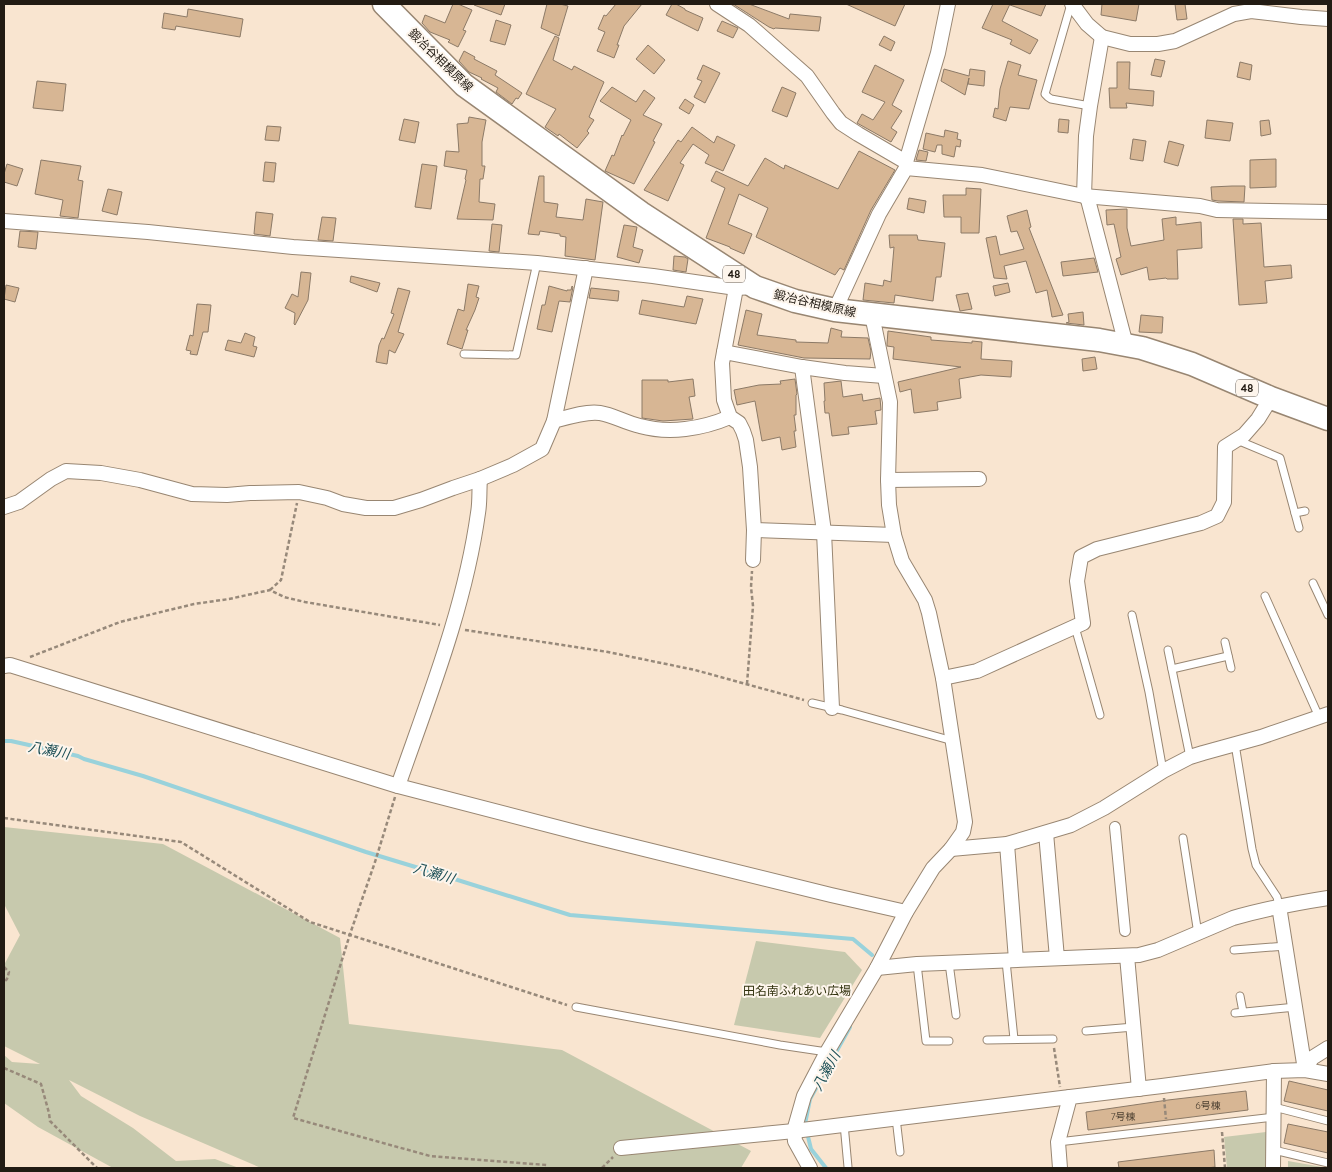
<svg xmlns="http://www.w3.org/2000/svg" width="1332" height="1172" font-family="Quicksand,'Noto Sans JP',sans-serif">
	<rect width="100%" height="100%" fill="#f9e5d0"/>
	<!-- green -->
	<g fill="#c7c9ad">
		<path d="M4,827L163,844L340,938L349,1024L562,1050L751,1151L741,1168H261L140,1116L69,1080L81,1096L133,1128L176,1161L215,1159L239,1168H113L38,1127L4,1103V1055L12,1062L40,1064L4,1046V965L20,935L4,904Z"/>
		<path d="M756,941L845,952L862,970L820,1038L734,1025Z"/>
		<path d="M1266,1132L1267,1168H1227L1224,1137Z"/>
		<path d="M1288,1161L1328,1168H1288Z"/>
	</g>
	<g fill="none" stroke-linecap="round" stroke-linejoin="round">
		<!-- stream -->
		<g stroke="#99d2db" stroke-width="4">
			<path d="M4,741H11L78,756L84,759L143,776L366,852L432,872L570,915L853,939L872,955"/>
			<path d="M826,1168L811,1149L805,1124L810,1099L850,1027"/>
		</g>
	</g>
	<!-- building -->
	<g fill="#d7b694" stroke="#8c7a67">
		<path d="M453,4H458L472,10L463,30L466,31L458,47L448,42L450,40L430,32L422,23L425,15L445,23Z"/>
		<path d="M474,4H505L501,15L474,5Z"/>
		<path d="M547,4H560L568,6L559,36L541,28Z"/>
		<path d="M616,4H642L624,26L617,45H619L614,58L597,51L605,32L598,29L604,15L606,16Z"/>
		<path d="M672,4H676L685,9V10L703,18L698,31L666,15Z"/>
		<path d="M733,4H749L789,19L790,14L821,17L819,31L775,28L774,29L769,27Z"/>
		<path d="M846,4H905L895,26Z"/>
		<path d="M993,4H1010L1002,21L1038,40L1030,54L1010,44L1012,40L982,28Z"/>
		<path d="M1010,4H1046L1041,16L1010,5Z"/>
		<path d="M1102,4H1139L1136,21L1101,15Z"/>
		<path d="M1175,4H1185L1187,19L1177,20Z"/>
		<path d="M188,9L243,19L240,37L176,26L175,30L162,28L164,13L187,17Z"/>
		<path d="M496,20L511,25L505,45L490,41Z"/>
		<path d="M722,21L738,28L733,38L717,31Z"/>
		<path d="M555,36L559,38L553,60L572,70L574,66L604,82L589,117L594,120L587,131L589,133L577,148L559,134L558,136L545,127L556,109L526,94Z"/>
		<path d="M884,36L895,42L891,51L879,45Z"/>
		<path d="M648,45L665,60L654,74L636,59Z"/>
		<path d="M464,51L475,57L474,59L497,71L495,75L522,93L518,99L516,98L512,104L496,92L498,88L481,79L482,78L469,72L459,61Z"/>
		<path d="M1155,59L1165,61L1161,77L1151,75Z"/>
		<path d="M1008,61L1021,65L1018,75L1037,80L1029,109L1010,107L1006,121L993,117L995,108L998,109L1000,89Z"/>
		<path d="M1117,62H1130L1129,89L1154,91L1153,106L1126,103L1127,108H1110L1109,88H1117Z"/>
		<path d="M1240,62L1252,65L1250,80L1237,77Z"/>
		<path d="M703,65L720,73L705,103L694,97L702,81L697,79Z"/>
		<path d="M875,65L904,80L892,105L902,111L891,128L897,132L891,142L857,123L862,114L873,120L885,102L862,92Z"/>
		<path d="M944,69L969,76L970,69L985,71L984,86L968,84L969,78L965,95L941,81Z"/>
		<path d="M37,81L66,84L63,111L33,108Z"/>
		<path d="M612,87L636,102L644,90L655,98L643,115L662,124L653,141L655,142L634,184L605,171L612,155L614,156L622,135L623,136L631,120L600,101Z"/>
		<path d="M782,87L796,93L787,117L772,111Z"/>
		<path d="M685,99L694,105L689,114L679,108Z"/>
		<path d="M469,117L486,120L482,142V166H485L483,179H480L479,202L495,204L493,220L457,219L466,180L465,179L467,170L444,166L446,151L459,152L457,124L468,123Z"/>
		<path d="M404,119L419,122L415,143L399,140Z"/>
		<path d="M1059,119L1069,120L1068,133L1058,132Z"/>
		<path d="M1207,120L1233,123L1230,141L1205,138Z"/>
		<path d="M1269,120L1271,134L1261,136L1260,121Z"/>
		<path d="M267,126L281,127L279,141L265,140Z"/>
		<path d="M692,127L714,143L717,136L735,145L723,171L705,163L709,155L693,144L680,163L684,165L668,201L644,190L678,140L681,142Z"/>
		<path d="M945,130L958,133L957,139L961,140L960,147L956,146L954,157L942,154V145H937L935,152L923,149L926,133L944,137Z"/>
		<path d="M1133,139L1146,141L1143,161L1130,159Z"/>
		<path d="M1169,141L1184,145L1178,166L1164,162Z"/>
		<path d="M919,150L928,152L926,161L916,160Z"/>
		<path d="M859,151L895,170L871,210L844,270L840,268L835,275L756,237L768,208L739,194L728,224L752,234L744,254L730,248V247L706,238L725,188L711,181L716,171L748,186L765,158L784,169L785,165L838,189Z"/>
		<path d="M1276,159V187L1250,188V160Z"/>
		<path d="M41,160L81,166L78,180L83,181L78,218L60,216L63,200L35,194Z"/>
		<path d="M265,162L276,163L274,182L263,181Z"/>
		<path d="M7,164L23,169L17,186L4,182V174Z"/>
		<path d="M422,164L437,166L431,209L415,207Z"/>
		<path d="M539,176H544V202L558,204L556,217L583,220L586,199L603,202L595,260L565,256L566,237L560,236V234L540,231L539,235L528,234Z"/>
		<path d="M1232,186H1245L1244,202L1218,201L1212,200L1211,187Z"/>
		<path d="M966,188L981,189L979,233H961V217H944L943,195H966Z"/>
		<path d="M108,189L122,192L117,215L102,211Z"/>
		<path d="M909,198L926,201L924,213L907,209Z"/>
		<path d="M1127,209V228L1131,246L1164,240L1162,219L1176,217V225L1201,222L1202,248L1177,250L1178,279H1167L1166,278L1149,280L1147,267L1121,275L1116,259L1121,257L1114,224L1107,225L1106,210Z"/>
		<path d="M1027,210L1031,227L1029,228L1063,315L1052,317L1047,290L1036,293L1026,261L1004,266L1007,279L994,278L986,238L996,236L1000,255L1024,249L1017,231L1011,232L1007,216Z"/>
		<path d="M256,212L273,214L270,236L254,234Z"/>
		<path d="M322,217L336,218L333,241L318,240Z"/>
		<path d="M1233,219H1243V224L1261,223L1264,267L1291,265L1292,278L1265,281L1267,303L1239,305Z"/>
		<path d="M492,224L502,225L499,252L489,251Z"/>
		<path d="M624,225L637,227L633,247L643,250L639,263L617,257Z"/>
		<path d="M20,231L38,232L36,249L18,247Z"/>
		<path d="M889,235H917L918,240L945,243L941,277H936L933,301L895,295L894,303L863,300L865,283L883,286L884,280L891,282L894,247L890,248Z"/>
		<path d="M674,256L685,257L688,259L686,272L673,270Z"/>
		<path d="M1094,258L1098,272L1063,276L1061,262Z"/>
		<path d="M301,272L311,273L308,300L295,325L294,324L295,313L285,308L292,294L298,297Z"/>
		<path d="M351,276L380,283L377,292L350,282Z"/>
		<path d="M1008,283L1010,292L995,296L993,286Z"/>
		<path d="M468,284L479,286L476,297L479,298L475,310L466,330H468L462,349L447,344L458,309L464,311Z"/>
		<path d="M6,285L19,288L15,302L4,299Z"/>
		<path d="M549,286L567,291V290H571L572,286L573,287L570,302L559,301L552,332L537,329L542,305H545Z"/>
		<path d="M398,288L410,291L398,332L404,334L395,353L389,350L387,364L376,362L379,345L382,338L384,339L394,314L391,313Z"/>
		<path d="M591,288L619,291L618,301L589,298Z"/>
		<path d="M968,293L972,309L960,311L956,295Z"/>
		<path d="M687,296L703,299L696,324L639,314L642,300L684,307Z"/>
		<path d="M197,304L211,305L208,332H203L197,355L190,354L191,351L186,350L190,335L193,336Z"/>
		<path d="M746,310L762,314L757,335L796,340V342L828,343L831,328L842,331L841,337L868,338L871,351L870,359L804,358L738,345Z"/>
		<path d="M1083,312L1084,325L1066,323L1069,322L1068,314Z"/>
		<path d="M1141,315L1163,317L1162,333L1139,332Z"/>
		<path d="M888,331L931,337V340L972,343V341L982,342L981,359L1012,361L1011,377L981,375L959,379L961,398L937,402L938,410L914,413L911,389L900,392L898,382L961,367L893,359L894,347L887,346V344Z"/>
		<path d="M245,333L255,337L253,346L257,347L254,357L225,350L228,340L241,343Z"/>
		<path d="M1095,357L1097,369L1083,371L1082,359Z"/>
		<path d="M693,379L695,396L689,397L693,419L663,421L642,418V380H668V382Z"/>
		<path d="M795,379L797,394L796,395V415H794L796,431H794L796,447L782,450L780,437L762,441L755,401L737,405L734,390L759,385L781,384L780,381Z"/>
		<path d="M841,381L843,397L862,394L863,401L880,398L881,410L875,411L877,424L848,427L849,434L832,436L829,413H825L824,401H825L824,383Z"/>
		<path d="M1289,1081L1328,1090V1111L1284,1101Z"/>
		<path d="M1246,1091L1248,1110L1088,1130L1086,1112L1168,1100Z"/>
		<path d="M1288,1124L1328,1132V1153L1284,1143Z"/>
		<path d="M1214,1150L1215,1167L1207,1168H1119L1118,1162Z"/>
	</g>
	<g fill="none" stroke-linecap="round" stroke-linejoin="round">
		<defs>
			<g id="service">
				<path d="M1071,4L1045,94L1048,97L1051,99L1090,106"/>
				<path d="M464,354L516,355L537,263"/>
				<path d="M1237,440L1280,458L1299,528"/>
				<path d="M1295,513L1305,511"/>
				<path d="M1313,583L1328,615"/>
				<path d="M1265,596L1319,717"/>
				<path d="M1132,615L1149,692L1163,771"/>
				<path d="M1075,627L1100,715"/>
				<path d="M1225,642L1231,668"/>
				<path d="M1168,650L1190,757"/>
				<path d="M1172,669L1228,656"/>
				<path d="M812,703L842,710L953,741"/>
				<path d="M1235,744L1252,849L1256,865L1277,897L1279,906"/>
				<path d="M1183,838L1198,934"/>
				<path d="M1234,950L1286,946"/>
				<path d="M1006,961L1014,1039"/>
				<path d="M949,963L956,1015"/>
				<path d="M917,964L926,1041H949"/>
				<path d="M1240,996L1243,1012"/>
				<path d="M576,1007L780,1045L827,1052"/>
				<path d="M1235,1013L1296,1007"/>
				<path d="M1086,1031L1134,1027"/>
				<path d="M987,1040L1053,1039"/>
				<path d="M1274,1107L1328,1121"/>
				<path d="M896,1118L900,1152"/>
				<path d="M844,1124L848,1167"/>
				<path d="M1058,1142L1274,1117"/>
				<path d="M1274,1150L1328,1163"/>
			</g>
			<path id="pedestrian" d="M1115,827L1125,931"/>
			<g id="minor">
				<path d="M717,4L749,25L807,76L833,113L841,123L858,134L906,162"/>
				<path d="M1072,4L1087,24L1102,37L1130,44H1158L1175,41L1234,14L1251,11L1301,17L1328,19"/>
				<path d="M906,168V162L938,53L948,4"/>
				<path d="M1084,196L1086,136L1090,106L1102,37"/>
				<path d="M1087,196L1126,345"/>
				<path d="M4,221L148,232L293,247L537,263L653,276L736,288L755,287"/>
				<path d="M835,310L879,214L906,168L982,175L1084,196L1200,206L1217,210L1328,212"/>
				<path d="M724,352L736,288"/>
				<path d="M802,367L824,532L832,708"/>
				<path d="M884,376L845,373L802,367L724,352L722,363L724,400L730,417L739,423L743,431L746,440L750,467L754,530L894,535"/>
				<path d="M554,421L586,268"/>
				<path d="M888,480L979,479"/>
				<path d="M4,507L19,502L51,479L66,471L101,473L140,480L192,494L227,495L250,493L299,492L327,498L343,504L366,508H394L421,500L453,488L480,479L513,465L542,449L554,421C568,417 586,411 600,413C613,415 626,423 640,426C669,434 702,429 730,417"/>
				<path d="M753,560L754,530"/>
				<path d="M4,666L10,665L398,786L587,835L831,895L906,912"/>
				<path d="M943,678L977,671L1083,623L1077,581L1081,557L1097,549L1201,523L1217,516L1224,502L1225,447L1244,435L1258,419L1271,398"/>
				<path d="M398,786C429,697 465,607 478,513C480,502 479,490 480,479"/>
				<path d="M1046,833L1057,958"/>
				<path d="M1007,844L1016,960"/>
				<path d="M951,849L1007,844L1071,825L1104,808L1163,771L1190,757L1203,753L1261,737L1328,714"/>
				<path d="M1279,906L1305,1070"/>
				<path d="M1127,956L1139,1089"/>
				<path d="M877,968L917,964L1139,955L1158,950L1233,918C1264,909 1296,903 1328,898"/>
				<path d="M1305,1070L1312,1058L1328,1048"/>
				<path d="M621,1148L794,1131L1070,1097"/>
				<path d="M810,1168L795,1141L794,1131L804,1096L827,1052L877,968L906,912L933,868L951,849L963,832L965,822L943,678L929,613L925,600L902,561L894,535L889,505L888,480L890,402L872,315"/>
				<path d="M1060,1168L1058,1142L1070,1097L1162,1086L1274,1071L1305,1070L1328,1074"/>
				<path d="M1273,1168L1274,1071"/>
			</g>
			<path id="primary" d="M384,4L464,85L641,213L755,287L795,301L835,310L1099,340L1142,348L1192,364L1271,398L1328,419"/>
		</defs>
		<!-- service casing -->
		<use href="#service" stroke="#988672" stroke-width="9"/>
		<!-- pedestrian casing -->
		<use href="#pedestrian" stroke="#988672" stroke-width="12"/>
		<!-- minor casing -->
		<use href="#minor" stroke="#988672" stroke-width="16"/>
		<!-- primary casing -->
		<use href="#primary" stroke="#988672" stroke-width="25"/>
		<!-- path -->
		<g stroke="#97897a" stroke-width="2.5" stroke-dasharray="4 2.5" stroke-linecap="butt">
			<path d="M270,590L281,580L297,503"/>
			<path d="M465,630L608,652L695,670L804,700"/>
			<path d="M30,657L120,622L194,604L229,599L270,590L284,597L305,602L440,625"/>
			<path d="M747,684L753,606L751,587L752,571"/>
			<path d="M395,797L375,862L350,934L293,1118L430,1156L547,1165"/>
			<path d="M4,818L181,842L310,922L567,1005"/>
			<path d="M4,967L9,972L7,979L4,982"/>
			<path d="M1054,1048L1060,1087"/>
			<path d="M4,1068L41,1084L49,1113L50,1121L97,1168"/>
			<path d="M1164,1098L1166,1119"/>
			<path d="M1222,1132L1225,1168"/>
			<path d="M602,1168L613,1157"/>
		</g>
		<!-- service -->
		<use href="#service" stroke="#fff" stroke-width="7"/>
		<!-- pedestrian -->
		<use href="#pedestrian" stroke="#fff" stroke-width="10"/>
		<!-- minor -->
		<use href="#minor" stroke="#fff" stroke-width="14"/>
		<!-- primary -->
		<use href="#primary" stroke="#fff" stroke-width="22"/>
	</g>
	<g text-anchor="middle" dominant-baseline="central" stroke-width="4" stroke-linejoin="round" paint-order="stroke">
		<!-- number labels -->
		<g font-size="10" fill="#4f4233">
			<text x="1208" y="1105">6号棟</text>
			<text x="1123" y="1116">7号棟</text>
		</g>
		<!-- shield labels -->
		<g fill="#fdf5ec" stroke="#645c54" stroke-width="1">
			<rect x="723" y="265.5" width="22" height="17" rx="4"/>
			<rect x="1236" y="379.5" width="22" height="17" rx="4"/>
		</g>
		<g font-size="11" font-weight="bold" fill="#221b13">
			<text x="734" y="274">48</text>
			<text x="1247" y="388">48</text>
		</g>
		<!-- street labels -->
		<g font-size="12" fill="#221b13" stroke="#fdf5ec">
			<text transform="translate(441 60) rotate(44)">鍛冶谷相模原線</text>
			<text transform="translate(815 303) rotate(13)">鍛冶谷相模原線</text>
		</g>
		<!-- park labels -->
		<g font-size="12" fill="#30310d" stroke="#fdf5ec">
			<text x="797" y="990">田名南ふれあい広場</text>
		</g>
		<!-- water labels -->
		<g font-size="14" font-style="italic" fill="#1e5057" stroke="#fdf5ec">
			<text transform="translate(49 750) rotate(11)">八瀬川</text>
			<text transform="translate(434 873) rotate(17)">八瀬川</text>
			<text transform="translate(826 1071) rotate(-61)">八瀬川</text>
		</g>
	</g>
	<!-- border -->
	<rect width="1332" height="1172" fill="none" stroke="#221b13" stroke-width="10"/>
</svg>
